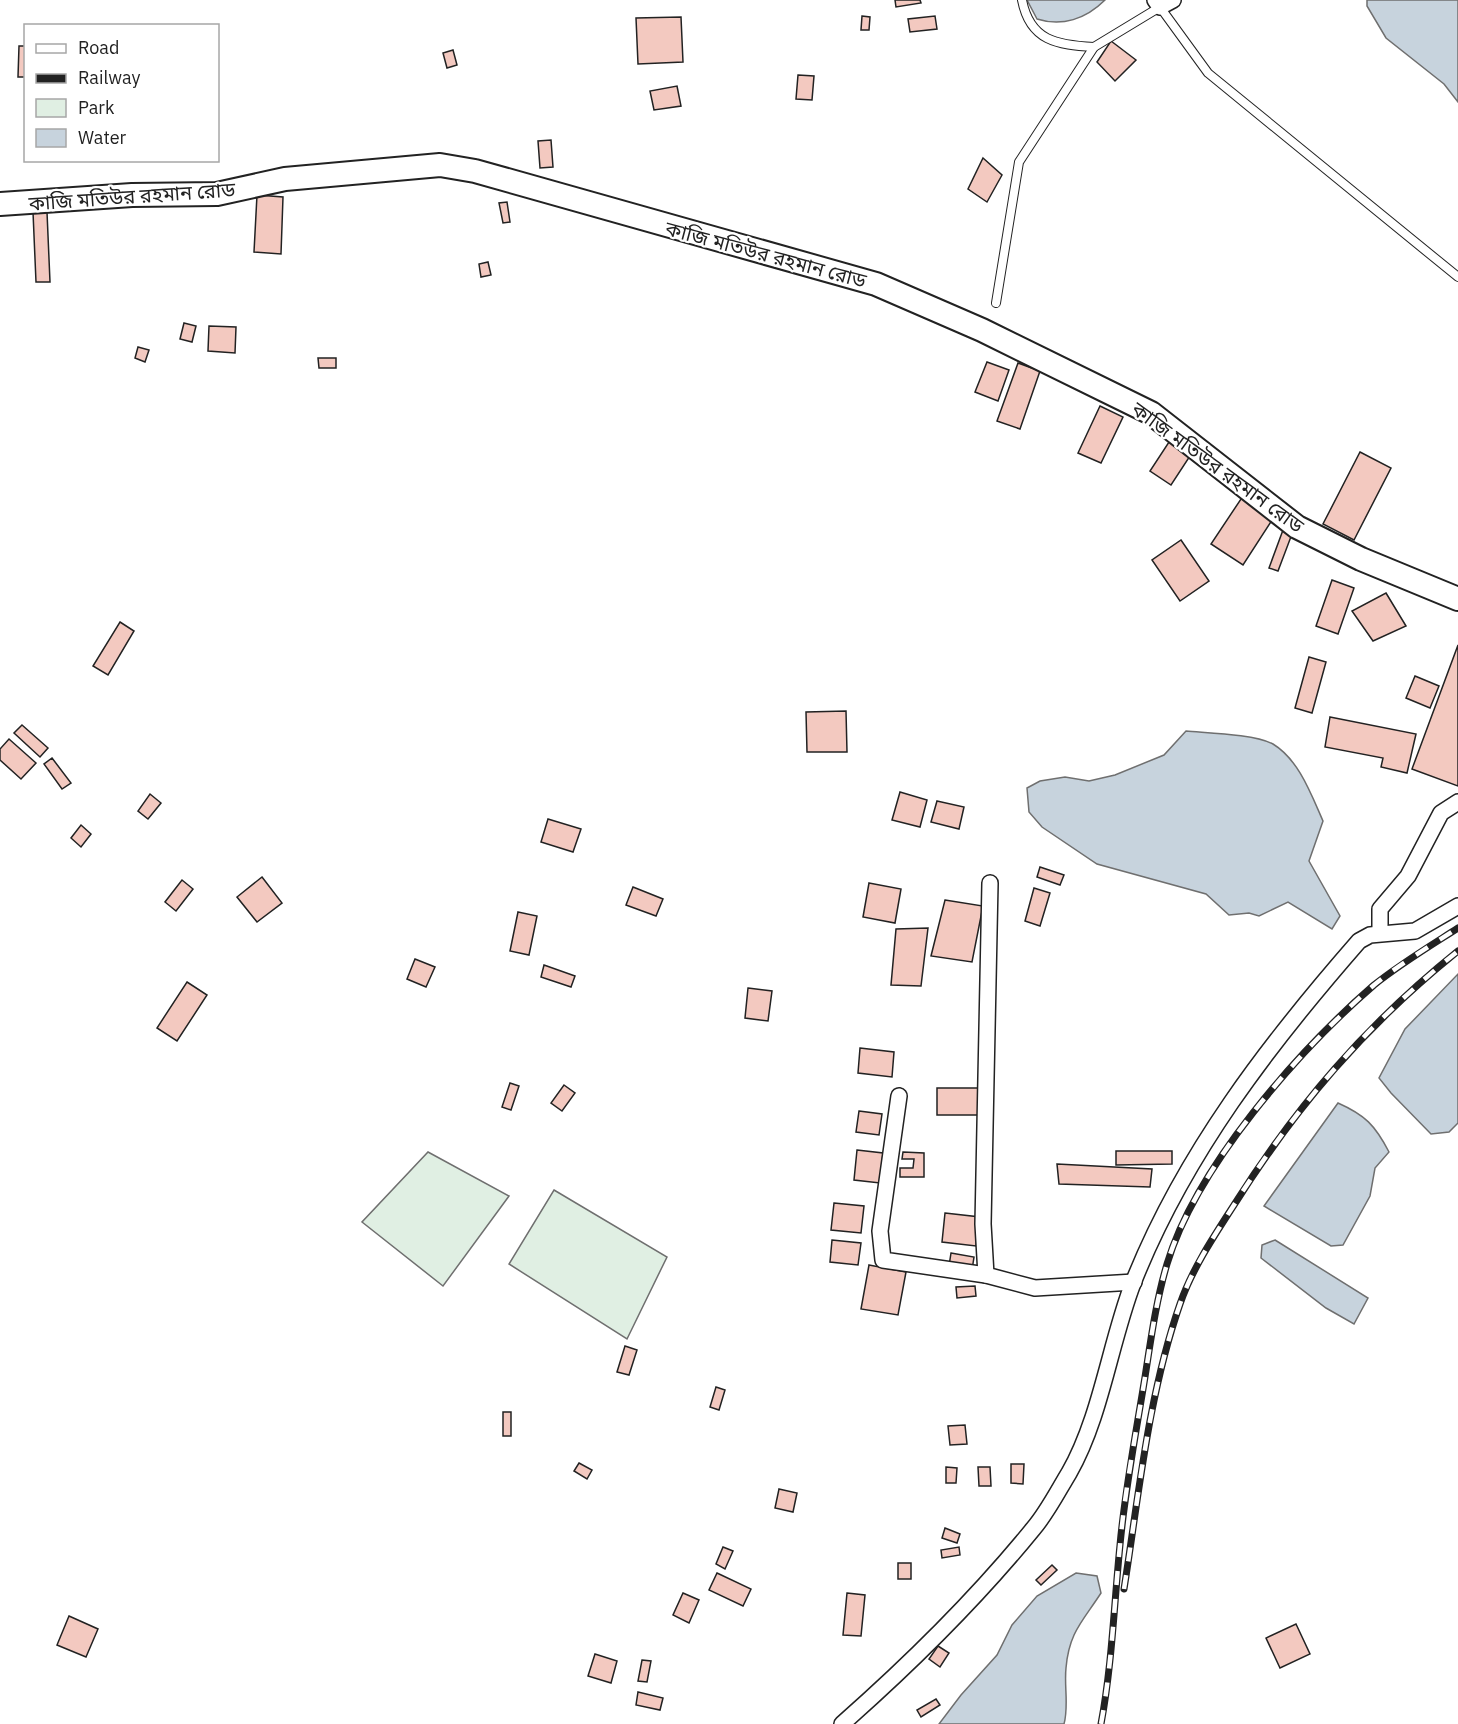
<svg xmlns="http://www.w3.org/2000/svg" width="1458" height="1724" font-family="'IBM Plex Sans','Noto Sans Bengali',sans-serif">
	<rect width="100%" height="100%" fill="#fff"/>
	<!-- green -->
	<g fill="#e0efe3" stroke="#6f6f6f" stroke-width="1.5">
		<path d="M428,1152L509,1196L443,1286L362,1222Z"/>
		<path d="M554,1190L667,1257L627,1339L509,1264Z"/>
	</g>
	<!-- water -->
	<g fill="#c7d3dd" stroke="#6f6f6f" stroke-width="1.5">
		<path d="M1027,0H1105C1086,19 1062,27 1037,19Z"/>
		<path d="M1367,0H1458V102L1444,84L1386,38L1367,6Z"/>
		<path d="M1186,731C1207,733 1255,734 1273,744C1299,760 1311,794 1323,821L1309,861L1340,916L1332,929L1288,902L1259,916L1249,913L1229,915L1206,894L1097,864L1042,827L1029,812L1027,788L1040,781L1065,777L1089,781L1115,775L1164,755Z"/>
		<path d="M1458,974V1123L1449,1132L1431,1134L1391,1093L1379,1078L1405,1029Z"/>
		<path d="M1338,1103C1365,1115 1375,1125 1389,1152L1375,1168L1370,1196L1343,1245L1331,1246L1264,1206Z"/>
		<path d="M1275,1240L1368,1298L1354,1324L1326,1308L1261,1258L1262,1245Z"/>
		<path d="M1076,1573L1097,1576L1101,1593C1083,1621 1069,1632 1066,1668C1064,1686 1069,1706 1064,1724H939L961,1695L997,1655L1012,1625L1037,1596Z"/>
	</g>
	<!-- building -->
	<g fill="#f3c9c0" stroke="#222" stroke-width="1.5">
		<path d="M895,0H920L921,3L896,7Z"/>
		<path d="M862,16L870,17L869,30H861Z"/>
		<path d="M935,16L937,29L910,32L908,19Z"/>
		<path d="M681,17L683,62L638,64L636,18Z"/>
		<path d="M1111,41L1136,60L1115,81L1097,62Z"/>
		<path d="M19,46H26V77H18Z"/>
		<path d="M453,50L457,65L447,68L443,53Z"/>
		<path d="M798,75L814,76L812,100L796,99Z"/>
		<path d="M677,86L681,106L654,110L650,91Z"/>
		<path d="M551,140L553,167L540,168L538,141Z"/>
		<path d="M983,158L1002,175L987,202L968,189Z"/>
		<path d="M257,195L283,197L281,254L254,252Z"/>
		<path d="M507,202L510,222L503,223L499,203Z"/>
		<path d="M33,212H47L50,282H36Z"/>
		<path d="M488,262L491,275L481,277L479,264Z"/>
		<path d="M184,323L196,326L192,342L180,339Z"/>
		<path d="M209,326L236,327L235,353L208,351Z"/>
		<path d="M138,347L149,350L145,362L135,358Z"/>
		<path d="M318,358H336V368H319Z"/>
		<path d="M987,362L1009,370L998,401L975,392Z"/>
		<path d="M1018,363L1040,371L1020,429L997,421Z"/>
		<path d="M1100,406L1123,417L1101,463L1078,453Z"/>
		<path d="M1169,442L1190,456L1171,485L1150,471Z"/>
		<path d="M1360,452L1391,468L1354,540L1323,524Z"/>
		<path d="M1243,496L1274,517L1243,565L1211,544Z"/>
		<path d="M1283,530L1292,534L1278,571L1269,568Z"/>
		<path d="M1181,540L1209,581L1180,601L1152,560Z"/>
		<path d="M1332,580L1354,588L1338,634L1316,626Z"/>
		<path d="M1386,593L1406,626L1373,641L1352,611Z"/>
		<path d="M120,622L134,631L108,675L93,666Z"/>
		<path d="M1458,645V786L1412,769Z"/>
		<path d="M1309,657L1326,662L1312,713L1295,708Z"/>
		<path d="M1415,676L1439,686L1430,708L1406,698Z"/>
		<path d="M846,711L847,752H807L806,712Z"/>
		<path d="M1330,717L1416,734L1407,773L1381,767L1383,758L1325,747Z"/>
		<path d="M22,725L48,748L40,757L14,733Z"/>
		<path d="M9,739L36,763L21,779L0,760V749Z"/>
		<path d="M52,758L71,783L62,789L44,764Z"/>
		<path d="M900,792L927,800L920,827L892,820Z"/>
		<path d="M150,794L161,803L148,819L138,811Z"/>
		<path d="M937,801L964,807L959,829L931,822Z"/>
		<path d="M548,819L581,829L573,852L541,842Z"/>
		<path d="M81,825L91,834L81,847L71,838Z"/>
		<path d="M1040,867L1064,875L1060,885L1037,877Z"/>
		<path d="M262,877L282,903L257,922L237,897Z"/>
		<path d="M182,880L193,889L176,911L165,902Z"/>
		<path d="M869,883L901,889L895,923L863,917Z"/>
		<path d="M633,887L663,899L656,916L626,905Z"/>
		<path d="M1034,888L1050,893L1040,926L1025,921Z"/>
		<path d="M945,900L983,906L972,962L931,956Z"/>
		<path d="M518,912L537,916L529,955L510,951Z"/>
		<path d="M928,928L921,986L891,985L896,929Z"/>
		<path d="M415,959L435,967L426,987L407,979Z"/>
		<path d="M544,965L575,976L571,987L541,977Z"/>
		<path d="M187,982L207,995L177,1041L157,1028Z"/>
		<path d="M748,988L772,991L768,1021L745,1018Z"/>
		<path d="M860,1048L894,1052L892,1077L858,1073Z"/>
		<path d="M510,1083L519,1086L511,1110L502,1107Z"/>
		<path d="M564,1085L575,1093L562,1111L551,1103Z"/>
		<rect x="937" y="1088" width="41" height="27"/>
		<path d="M859,1111L882,1114L879,1135L856,1132Z"/>
		<path d="M857,1150L883,1153L880,1183L854,1180Z"/>
		<path d="M1116,1151H1172V1164L1116,1165Z"/>
		<path d="M903,1152L924,1153V1177H900V1168H913L914,1159H902Z"/>
		<path d="M1057,1164L1152,1169L1150,1187L1059,1184Z"/>
		<path d="M834,1203L864,1206L861,1233L831,1230Z"/>
		<path d="M945,1213L980,1217L976,1246L942,1242Z"/>
		<path d="M832,1240L861,1243L858,1265L830,1262Z"/>
		<path d="M951,1253L974,1257L972,1270L949,1266Z"/>
		<path d="M869,1265L906,1272L898,1315L861,1309Z"/>
		<path d="M975,1286L976,1296L957,1298L956,1287Z"/>
		<path d="M625,1346L637,1350L629,1375L617,1372Z"/>
		<path d="M716,1387L725,1390L719,1410L710,1407Z"/>
		<rect x="503" y="1412" width="8" height="24"/>
		<path d="M965,1425L967,1444L950,1445L948,1426Z"/>
		<path d="M579,1463L592,1470L587,1479L574,1471Z"/>
		<path d="M1011,1464H1024L1023,1484L1011,1483Z"/>
		<path d="M946,1467L957,1468L956,1483H946Z"/>
		<path d="M978,1467H990L991,1486H979Z"/>
		<path d="M779,1489L797,1493L793,1512L775,1508Z"/>
		<path d="M945,1528L960,1534L957,1543L942,1538Z"/>
		<path d="M723,1547L733,1551L725,1569L716,1564Z"/>
		<path d="M959,1547L960,1555L942,1558L941,1550Z"/>
		<rect x="898" y="1563" width="13" height="16"/>
		<path d="M1052,1565L1057,1570L1041,1585L1036,1580Z"/>
		<path d="M717,1573L751,1589L743,1606L709,1590Z"/>
		<path d="M683,1593L699,1600L689,1623L673,1615Z"/>
		<path d="M847,1593L865,1595L861,1636L843,1635Z"/>
		<path d="M69,1616L98,1629L86,1657L57,1645Z"/>
		<path d="M1296,1624L1310,1654L1280,1668L1266,1638Z"/>
		<path d="M938,1646L949,1653L940,1667L929,1659Z"/>
		<path d="M595,1654L617,1661L611,1683L588,1676Z"/>
		<path d="M642,1660L651,1661L647,1682L638,1681Z"/>
		<path d="M638,1692L663,1698L660,1710L636,1705Z"/>
		<path d="M936,1699L940,1705L921,1717L917,1710Z"/>
	</g>
	<g fill="none" stroke-linecap="round" stroke-linejoin="round">
		<defs>
			<g id="service">
				<path d="M1022,0C1030,41 1057,45 1094,47"/>
				<path d="M996,303L1019,162L1094,47L1160,7L1208,73L1458,277"/>
			</g>
			<g id="minor">
				<path d="M1155,0L1160,7L1173,0"/>
				<path d="M990,883L983,1224L986,1275L1035,1288L1134,1282"/>
				<path d="M1380,933V909L1408,876L1441,813L1458,802"/>
				<path d="M899,1096L880,1231L883,1260L986,1275"/>
				<path d="M842,1724C910,1664 976,1599 1033,1529C1047,1513 1058,1491 1069,1473C1101,1417 1110,1343 1133,1283C1184,1154 1269,1044 1359,941L1370,935L1415,931L1458,906"/>
			</g>
			<path id="secondary" d="M0,204L132,195L217,194L285,179L440,165L475,171L876,284L982,330L1151,413L1297,527L1361,559L1458,599"/>
		</defs>
		<!-- service casing -->
		<use href="#service" stroke="#222" stroke-width="10"/>
		<!-- minor casing -->
		<use href="#minor" stroke="#222" stroke-width="18"/>
		<!-- secondary casing -->
		<use href="#secondary" stroke="#222" stroke-width="26"/>
		<!-- service -->
		<use href="#service" stroke="#fff" stroke-width="8"/>
		<!-- minor -->
		<use href="#minor" stroke="#fff" stroke-width="15"/>
		<!-- secondary -->
		<use href="#secondary" stroke="#fff" stroke-width="22"/>
		<defs>
			<g id="rail">
				<path d="M1124,1589C1139,1494 1148,1396 1180,1304C1192,1269 1214,1236 1234,1205C1297,1105 1366,1025 1458,951"/>
				<path d="M1101,1724C1112,1665 1114,1605 1120,1545C1125,1489 1136,1433 1145,1377C1151,1339 1156,1301 1167,1264C1196,1167 1298,1051 1374,985C1400,964 1430,946 1458,928"/>
			</g>
		</defs>
		<!-- rail casing -->
		<use href="#rail" stroke="#222" stroke-width="7"/>
		<!-- rail -->
		<use href="#rail" stroke="#fff" stroke-width="4.5" stroke-dasharray="14" stroke-linecap="butt"/>
	</g>
	<g text-anchor="middle" dominant-baseline="central" stroke-width="4.5" stroke-linejoin="round" paint-order="stroke">
		<!-- street labels -->
		<g font-size="20" fill="#222" stroke="#fff">
			<text transform="translate(132 196) rotate(-4)">কাজি মতিউর রহমান রোড</text>
			<text transform="translate(766 254) rotate(15)">কাজি মতিউর রহমান রোড</text>
			<text transform="translate(1218 467) rotate(36)">কাজি মতিউর রহমান রোড</text>
		</g>
	</g>
	<!-- legend -->
	<rect x="24" y="24" width="195" height="138" fill="#ffffff" stroke="#a7a7a7" stroke-width="1.5"/>
	<rect x="36" y="44" width="30" height="9" fill="#ffffff" stroke="#a7a7a7" stroke-width="1.5"/>
	<text x="78" y="54" font-size="18" fill="#222222">Road</text>
	<rect x="36" y="74" width="30" height="9" fill="#222222" stroke="#a7a7a7" stroke-width="1.5"/>
	<text x="78" y="84" font-size="18" fill="#222222">Railway</text>
	<rect x="36" y="99" width="30" height="18" fill="#e0efe3" stroke="#a7a7a7" stroke-width="1.5"/>
	<text x="78" y="114" font-size="18" fill="#222222">Park</text>
	<rect x="36" y="129" width="30" height="18" fill="#c7d3dd" stroke="#a7a7a7" stroke-width="1.5"/>
	<text x="78" y="144" font-size="18" fill="#222222">Water</text>
</svg>
